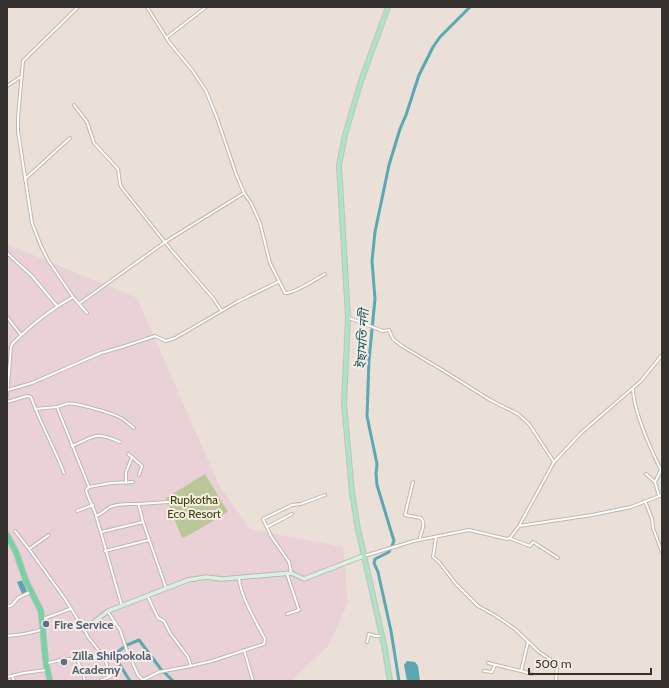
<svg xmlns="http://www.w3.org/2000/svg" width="669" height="688" font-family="Cabin,'Noto Sans Bengali',sans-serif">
	<rect width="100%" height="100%" fill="#eae0d8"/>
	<!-- commercial -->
	<path fill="#ead1d8" d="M7,244L137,298L220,487L250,529L343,547L348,603L328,646L291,681H7Z"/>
	<!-- green -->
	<path fill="#bac899" d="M205,474L228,512L191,534L182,538L166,498Z"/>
	<!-- water -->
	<g fill="#5aa8b3">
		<path d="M23,580L27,592L22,594L17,582Z"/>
		<path d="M407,661L415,662L418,666L420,681H407L404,665Z"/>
	</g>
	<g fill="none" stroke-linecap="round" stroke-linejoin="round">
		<!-- river -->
		<g stroke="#5aa8b3" stroke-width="3">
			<path d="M130,681L118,662L116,653L127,645L139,640L160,668L173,681"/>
			<path d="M399,681L391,631L378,572L374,563L375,559L389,552L394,541L377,485L376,474L377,464L367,416L369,360L375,299L372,261L375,232L389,165L400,129L406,115L419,75L433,47L440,37L470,7"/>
		</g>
		<defs>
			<g id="street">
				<path d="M78,7L23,61L18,118V131L32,223L41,246L48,260L73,297L87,313"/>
				<path d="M147,7L169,42L192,70L206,91L217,118L236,174L244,193L251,203L260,223L270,263L285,293C294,294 316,279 325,274"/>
				<path d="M166,38L206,7"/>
				<path d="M7,86L22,76"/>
				<path d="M74,105L87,122L94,143L118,169L120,184L122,188L172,251L213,298L221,310"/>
				<path d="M25,179L70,138"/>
				<path d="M7,253L32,276L57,306"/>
				<path d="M80,303L165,242L244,193"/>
				<path d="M7,317L21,335"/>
				<path d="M349,318L383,331L389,330L393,339L402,346L444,371L490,400L518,414L529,424L554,462"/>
				<path d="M633,388C633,410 651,450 661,470L655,482L659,496"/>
				<path d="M8,390L32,383L101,353L122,347L155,336L166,341L175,338L237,302L278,282"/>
				<path d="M7,396L11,347L13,343C31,325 51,309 73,297"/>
				<path d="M7,402L27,396L31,397C40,423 54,447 64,473"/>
				<path d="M57,407C61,406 63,405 66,404C73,401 114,414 121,418C126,421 130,425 134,428"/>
				<path d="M35,409L57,407L89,487L86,490C88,499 94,507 96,516C105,546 113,576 122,606"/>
				<path d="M72,446C96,436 94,431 120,442"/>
				<path d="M132,457L142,466L139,475"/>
				<path d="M646,474L655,482"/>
				<path d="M413,482L405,515L421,518C427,525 420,532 420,539"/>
				<path d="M126,483V472L132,457L128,454"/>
				<path d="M89,487L111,483L133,482"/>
				<path d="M645,501L652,519L653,528L662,552"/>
				<path d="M77,511L93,505"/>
				<path d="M96,516C102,514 105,510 110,507C119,503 129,504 139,504"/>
				<path d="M519,526L554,462L581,433L641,381L662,355"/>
				<path d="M267,527L292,514"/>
				<path d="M15,531L29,549"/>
				<path d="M101,532L143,522"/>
				<path d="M49,535L29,549L65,599L85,631L88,637L104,657L111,676L100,681"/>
				<path d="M436,537L433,557L439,562L456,584L478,606L496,616L515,629L539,652L556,663L557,665L556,681"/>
				<path d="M509,538L530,546L533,542L558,558"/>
				<path d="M105,551L149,540"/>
				<path d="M364,556L414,541L469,530L507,539L510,538L519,526L592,515L631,507L662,495"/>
				<path d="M291,572L289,562L271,536L263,519L292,505L301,504L325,495"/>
				<path d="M166,588L143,522L139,506V504L168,502"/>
				<path d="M7,607L12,605L18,598L30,592"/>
				<path d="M108,612L120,630L127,651L138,675L143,680"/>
				<path d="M287,614L299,610L287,574"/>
				<path d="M43,619L70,609"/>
				<path d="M7,636L24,634L41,630"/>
				<path d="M367,642L369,634L375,636H381"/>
				<path d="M244,650L253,681"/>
				<path d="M47,663C54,662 74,655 78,662C82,668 83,675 85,681"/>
				<path d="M488,663L521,671L528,642"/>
				<path d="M191,666L212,661L264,644L265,639C257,624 240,595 239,578"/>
				<path d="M484,671L492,672L495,665"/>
				<path d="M521,671L532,674"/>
				<path d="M12,676L14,681"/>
				<path d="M7,677L24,673L46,670"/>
				<path d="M143,680L159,672L191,666L188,657L170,633L164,621L158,618L148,597"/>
			</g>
			<path id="secondary" d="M84,630L108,611L188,580L206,577L222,579L291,573L304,579L363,556"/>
			<path id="primary" d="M388,7L361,81L345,135L339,165L348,317L344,403L352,493L358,529L384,645L390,681"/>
			<path id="highway" d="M7,535L16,552L26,581L41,611L46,664L50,681"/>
		</defs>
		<!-- street casing -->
		<use href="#street" stroke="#bfb6ae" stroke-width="4"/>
		<!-- secondary casing -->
		<use href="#secondary" stroke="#bfb6ae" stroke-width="5.5"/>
		<!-- primary casing -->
		<use href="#primary" stroke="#c2c1c0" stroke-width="6"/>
		<!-- highway casing -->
		<use href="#highway" stroke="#c2c1c0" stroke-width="7"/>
		<!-- street -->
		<use href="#street" stroke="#fff" stroke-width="2"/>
		<!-- secondary -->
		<use href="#secondary" stroke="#d5f2e3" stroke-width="3.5"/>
		<!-- primary -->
		<use href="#primary" stroke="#ace4c8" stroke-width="4"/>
		<!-- highway -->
		<use href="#highway" stroke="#74d2a3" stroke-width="5"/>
	</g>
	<!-- markers -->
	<g fill="#5c6f8a" stroke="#f7ede5" stroke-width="1.5">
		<circle cx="46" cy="624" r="4"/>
		<circle cx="64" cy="662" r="4"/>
	</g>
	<g text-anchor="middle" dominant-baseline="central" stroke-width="4" stroke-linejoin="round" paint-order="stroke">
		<!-- park labels -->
		<g font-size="12" fill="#374300" stroke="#f7ede5">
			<text x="194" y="499">Rupkotha<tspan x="194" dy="14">Eco Resort</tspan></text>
		</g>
		<!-- service labels -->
		<g font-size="12" font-weight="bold" fill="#4e5e75" stroke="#f7ede5" text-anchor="start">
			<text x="54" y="624">Fire Service</text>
			<text x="72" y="655">Zilla Shilpokola<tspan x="72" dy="14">Academy</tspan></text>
		</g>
		<!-- water labels -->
		<g font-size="13" font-style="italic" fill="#1d5f67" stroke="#f7ede5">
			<text transform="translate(362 339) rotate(-86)">ইছামতি নদী</text>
		</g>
	</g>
	<!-- border -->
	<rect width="669" height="688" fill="none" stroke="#35312e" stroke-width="16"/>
	<!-- scale -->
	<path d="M529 668v6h122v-6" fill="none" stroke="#35312e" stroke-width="2"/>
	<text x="535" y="668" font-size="12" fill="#35312e" stroke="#f7ede5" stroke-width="3" paint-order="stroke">500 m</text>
</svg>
